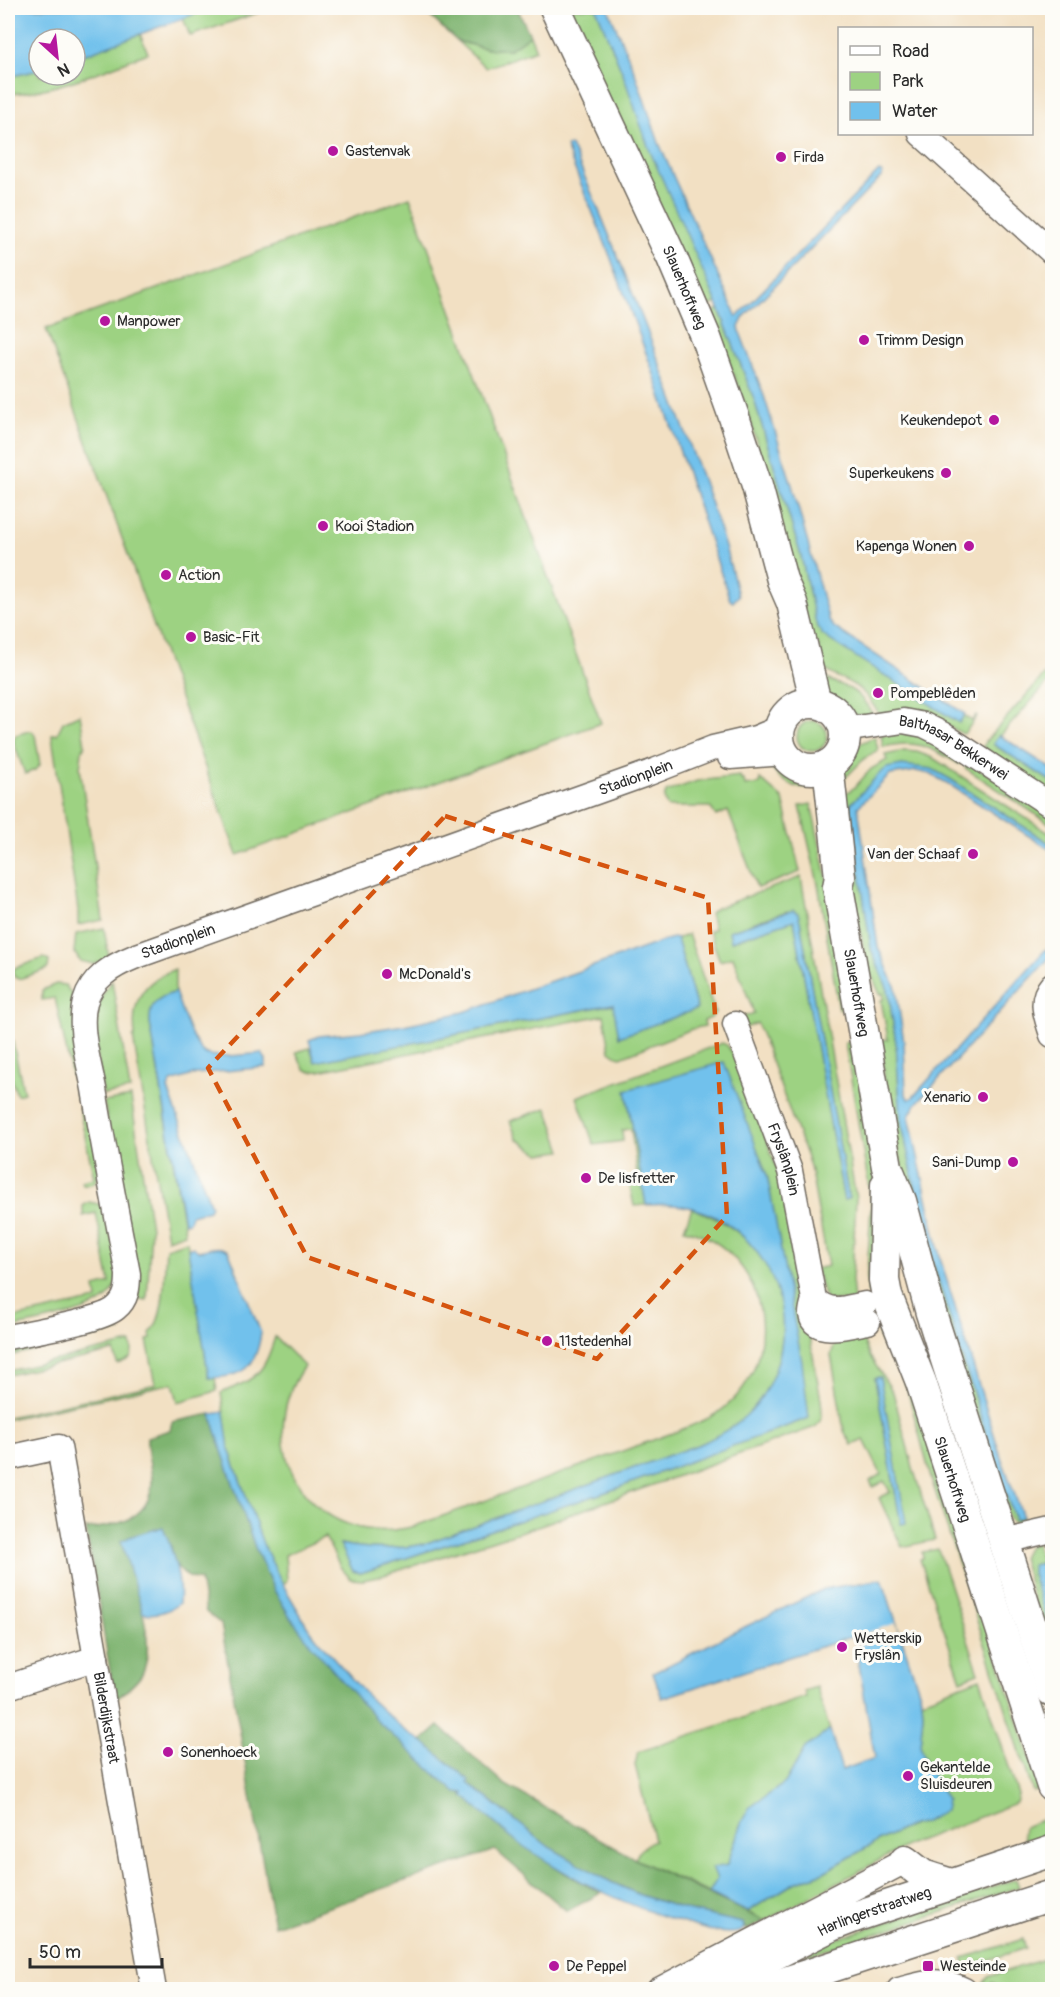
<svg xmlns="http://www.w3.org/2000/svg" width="1060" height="1997" font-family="Pangolin,sans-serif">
	<rect width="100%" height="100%" fill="#fdfcf7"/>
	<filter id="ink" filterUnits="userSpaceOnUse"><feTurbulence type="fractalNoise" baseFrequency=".0167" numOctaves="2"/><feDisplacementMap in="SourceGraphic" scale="12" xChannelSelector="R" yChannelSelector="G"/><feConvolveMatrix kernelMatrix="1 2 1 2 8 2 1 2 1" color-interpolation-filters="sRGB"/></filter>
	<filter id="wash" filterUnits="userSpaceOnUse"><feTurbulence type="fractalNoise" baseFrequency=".008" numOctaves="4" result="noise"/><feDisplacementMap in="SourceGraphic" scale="24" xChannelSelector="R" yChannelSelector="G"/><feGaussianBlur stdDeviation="1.35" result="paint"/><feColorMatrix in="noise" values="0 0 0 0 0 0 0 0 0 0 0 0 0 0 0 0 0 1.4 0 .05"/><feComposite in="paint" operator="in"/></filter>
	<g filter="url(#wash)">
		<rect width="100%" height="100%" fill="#f2e0c3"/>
		<!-- green -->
		<g fill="#9dd282" stroke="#647e56" stroke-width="1.5" fill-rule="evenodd">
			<path d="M211,8H272L190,36L183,18Z"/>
			<path d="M565,8H596L717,303L704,308Z"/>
			<path d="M140,34L148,53C103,70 56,92 8,94V77L39,70V75H75V58Z"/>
			<path d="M530,35L536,50L486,68L457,41L488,49H510Z"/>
			<path d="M410,197L601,723L237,855L46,329Z"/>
			<path d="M719,309L754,399L801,556L816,622L822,634L959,722L964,716L972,721L976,715L977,716L965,733L963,734L919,711L906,710L879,714C872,703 865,692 854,685C837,675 827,677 816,657L821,655L817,642H812L750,419L711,313Z"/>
			<path d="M1052,666V678L993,744L1052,782V795L983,747L985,742Z"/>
			<path d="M824,677C832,682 842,685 850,689C861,695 867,705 873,715C851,718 844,711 827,698Z"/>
			<path d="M80,714L85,745L82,751L80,768L103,920L78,925V910L52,737V734H57L63,722Z"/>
			<circle cx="812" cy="736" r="15"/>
			<path d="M29,731H32L35,735L40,765L35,770L25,774L13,740L16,735Z"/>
			<path d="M901,733L923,736L963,759L959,764C930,747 917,739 883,747L881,735Z"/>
			<path d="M875,737L878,750L865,758L840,783C842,754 848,747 875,737Z"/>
			<path d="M904,751L917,752L933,758L1052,835V845L950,779L902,765L870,784L850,805L871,949L888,990L896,1043L901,1120L918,1202L933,1263L994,1460L1015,1520L1023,1517L1026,1525L1016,1524L1009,1519L967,1408L885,1102L883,1043V1040L888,1039L881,1000L884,999L883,993L880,994L866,963L851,875L842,796L855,787L871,769L887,760L885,755Z"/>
			<path d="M967,761L1052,815V825L965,768Z"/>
			<path d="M769,764L785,765L802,778L806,788C790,788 777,777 769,764Z"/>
			<path d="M740,776L741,780H744L745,786L760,784V779L783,799L800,872L757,888L728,811L716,816L710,807H667L664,798L666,792L697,781Z"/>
			<path d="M811,804L828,881L849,1008L839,1009L818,884L800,806Z"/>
			<path d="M801,877L856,1198L852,1280L854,1301L826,1300L815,1269L828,1266L810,1166L757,1023L745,1028L741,1018L754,1013L733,957L720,961L709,931L714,929L710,913L716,908ZM787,911L800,921L849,1199L844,1200L794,920L732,941L729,931Z"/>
			<path d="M104,928L109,958L93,964L80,961L74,952L76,934Z"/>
			<path d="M688,934L715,1012L711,1018L704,1021L705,1026L692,1029L621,1057L617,1056L610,1051L604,1015L319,1071L311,1072L304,1069L296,1052L310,1048L315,1062L614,1004L619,1037L697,1009L677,939Z"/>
			<path d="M43,958L49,961L48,968L45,970L19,979L14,977L13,970L15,968Z"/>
			<path d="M175,969V992C157,998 149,1003 150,1023L185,1233L167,1239L133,1037L135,1036C131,1001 142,982 175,969Z"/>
			<path d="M112,981L130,1090L103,1095C98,1058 84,1012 112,981Z"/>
			<path d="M56,984L65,985L73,996L87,1098L77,1100L55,998L42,1000V990Z"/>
			<path d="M8,1021L24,1093L17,1095L8,1069Z"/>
			<path d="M855,1041L875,1159L874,1289L870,1294L868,1293L867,1275L871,1206L870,1194L845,1043Z"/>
			<path d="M722,1043L727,1045L732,1053L736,1052L782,1184L821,1400C822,1410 824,1420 815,1427L532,1528L378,1577L363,1580L351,1579L341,1568L325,1537L285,1555L287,1580L283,1585L263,1544L229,1449L221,1393C257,1378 263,1375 275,1337L304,1366C247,1449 315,1553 415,1526L678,1431C698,1423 718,1416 733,1400C787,1344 761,1247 684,1229L692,1208C717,1218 740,1229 757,1251C796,1300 790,1377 743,1419C731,1429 717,1436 703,1443L424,1544C396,1550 369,1550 341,1544L353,1571L361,1573L609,1491L809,1418L767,1175L627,1090L646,1205L634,1206L629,1182L638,1180L631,1129L622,1130L623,1141L594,1145L577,1097Z"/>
			<path d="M131,1097L151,1228L147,1300L139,1299L104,1102Z"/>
			<path d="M89,1105L100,1175C95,1184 91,1185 82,1184L81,1181L94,1178L79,1108Z"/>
			<path d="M547,1108L562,1151L540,1154L517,1139L510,1121Z"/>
			<path d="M89,1202L99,1204L106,1209C109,1226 118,1255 118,1272C117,1282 115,1291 108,1297C91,1314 32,1323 8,1329V1319L97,1300L95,1287L110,1283L96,1213L83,1216V1206Z"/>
			<path d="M187,1241L209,1378H215L217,1391L178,1402L173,1383L8,1419V1417L156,1384L147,1340L151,1339L150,1333C166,1318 164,1270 166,1248Z"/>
			<path d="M117,1321L120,1331L8,1356V1345Z"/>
			<path d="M882,1328L894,1336L1040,1789L1033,1792L930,1475L907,1388C899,1369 880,1351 878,1330Z"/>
			<path d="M859,1329L869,1355L893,1392L912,1464L935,1540L902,1547L879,1498L890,1492L884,1481L873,1487L870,1481L881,1474L864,1440L852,1445L844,1431L831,1355C836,1337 843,1336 859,1329ZM880,1377L901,1524L875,1378Z"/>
			<path d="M131,1343C134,1358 130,1360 117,1364L114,1351L8,1375V1371Z"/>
			<path d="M1035,1542L1042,1563L1035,1564L1032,1574L1052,1636V1671L1022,1557L1026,1549Z"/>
			<path d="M938,1549L979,1673L961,1680L920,1559L923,1558L922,1552Z"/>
			<path d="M980,1678L1018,1795L1016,1803L910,1844L765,1921L747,1912L794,1883L824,1872L878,1841L911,1825L924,1823L944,1810L920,1745L923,1714L922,1700Z"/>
			<path d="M816,1687L830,1730L805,1748L785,1783L767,1795L741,1823L727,1866L709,1893L635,1859L640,1850L654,1840L635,1765L638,1752L806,1697L804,1691Z"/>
			<path d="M1049,1817V1833L1026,1843L1023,1834L1024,1827Z"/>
			<path d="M1016,1879L1019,1887L795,1960L833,1940Z"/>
			<path d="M1023,1939L1026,1948L966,1967L963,1958Z"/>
			<path d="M1044,1959L1052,1989H1003L992,1982L987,1989H980L988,1977Z"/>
		</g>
		<!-- forest -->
		<g fill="#7eb470" stroke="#54704e" stroke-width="1.5">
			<path d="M421,8H517L530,35L510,49H488L457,41Z"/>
			<path d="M211,1414L222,1451L255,1547L274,1590L289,1615L379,1723L522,1844L565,1873L601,1893L567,1911L495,1850L274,1926L221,1624L206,1612L200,1580C179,1577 174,1565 171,1546L121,1541C131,1575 159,1641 142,1674C136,1684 124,1693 115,1700L86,1529C118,1526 152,1519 152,1479C151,1465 146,1452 147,1437L170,1430L172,1422Z"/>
			<path d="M439,1726L504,1784L635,1859L765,1921L747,1930L742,1923L690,1911L640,1895L611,1882L549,1847L468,1783V1780L422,1741Z"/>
		</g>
		<!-- water -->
		<g fill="#71c1ec" stroke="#4e768c" stroke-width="1.5">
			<path d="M8,8H211L75,58V39H39V70L8,77Z"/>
			<path d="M596,8H608L635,73L659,143L675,180L737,317L879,171L883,173L881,177L744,317L739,327L741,335L764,396L792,485L829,621L835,628L965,714L959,723L828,639L822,634L816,623L801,556L754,399L717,303L649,149L623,74Z"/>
			<path d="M570,145L573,150C613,241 649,333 683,426C703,482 725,538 738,596L733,602L730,600L652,369L607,248L566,147Z"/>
			<path d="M999,735L1052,769V782L993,744Z"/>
			<path d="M902,765L932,769L950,779L1052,845V851L947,783L930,774L916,771L890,775L858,807L878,947L896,988L904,1042L906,1095L909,1099L912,1098L1046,949L1052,955L916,1104L909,1116L941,1261L1001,1457L1023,1517L1015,1520L994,1460L933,1263L918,1202L901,1120L896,1043L888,990L871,949L850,805L879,774L887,768Z"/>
			<path d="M793,910L798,913L800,921L849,1199L844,1200L794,920L731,941L729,931Z"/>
			<path d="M672,938L677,939L697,1009L619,1037L613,1004L315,1062L309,1040L319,1036L360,1032L404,1025L464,1012Z"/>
			<path d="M175,992C180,1005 193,1048 206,1054C215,1059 251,1054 262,1053L266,1060V1067L196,1074L171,1082L168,1089L211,1206L209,1210L191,1215L189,1222L184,1223L150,1023C149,1003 157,998 175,992Z"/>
			<path d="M724,1062L767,1175L802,1362L809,1418L609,1491L361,1573L353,1571L340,1544C369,1550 396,1550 424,1544L703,1443C717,1436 731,1429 742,1419C757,1407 768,1388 775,1370C800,1304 761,1226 692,1208C677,1204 661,1204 646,1205L626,1090Z"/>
			<path d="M193,1247L198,1251C209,1249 220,1244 229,1252L261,1333C256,1368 245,1377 209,1378L188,1249Z"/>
			<path d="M880,1377L906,1523L901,1524L875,1378Z"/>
			<path d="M224,1412L229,1449L263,1544L283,1585L308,1627L318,1640L369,1698L403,1729L422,1741L469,1780L468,1783L549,1847L611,1882L640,1895L690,1911L743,1923L744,1927L742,1931C726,1937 700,1928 684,1923C626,1906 573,1880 523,1846C502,1831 483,1812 463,1796L464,1793L455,1792L379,1723L311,1645L289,1615L274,1590L255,1547L222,1451L211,1414Z"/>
			<path d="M163,1527C172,1549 182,1578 179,1603C169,1612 156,1615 143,1613L121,1541L132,1536Z"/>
			<path d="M1042,1563L1044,1571L1049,1575H1052V1636L1032,1574V1565Z"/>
			<path d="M882,1579L922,1700L923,1714L920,1745L928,1767L947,1800L945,1810L924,1823L911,1825L878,1841L824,1872L794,1883L747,1912L709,1893L717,1879L712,1868L727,1865L741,1823L749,1808L785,1783L805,1748L830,1730L842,1770L875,1758L854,1636L662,1698L653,1673L732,1633L824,1589Z"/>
		</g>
		<!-- pier -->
		<path fill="#f2e0c3" d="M896,1623L899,1632L855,1647L854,1638L844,1642V1640Z"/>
	</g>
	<g filter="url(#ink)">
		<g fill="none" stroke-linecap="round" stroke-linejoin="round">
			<defs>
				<g id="minor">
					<path d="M921,134L1052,252"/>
					<path id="s1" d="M844,730L903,721L924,725L942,734L1052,806"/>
					<path d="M730,757L784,753"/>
					<path d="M1052,985C1038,1001 1047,1017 1052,1035"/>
					<path id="s2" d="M735,1024L790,1171L814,1299C813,1304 811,1309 811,1314C813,1337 855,1324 868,1322"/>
					<path d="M814,1299C831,1315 844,1308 865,1304"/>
					<path id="s3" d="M8,1337C30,1332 102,1321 116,1308C127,1299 128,1287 128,1274C116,1212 104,1150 94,1089C89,1062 78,1029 85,1002C92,978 112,966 134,957L649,773L713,748L756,738L780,728"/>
					<path id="s4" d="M8,1458L59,1447L154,1990"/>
					<path d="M1004,1541L1052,1530"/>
					<path d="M8,1687L96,1658"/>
					<path d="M659,1990L905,1861"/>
					<path d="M899,1990C924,1983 939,1977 964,1990"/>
				</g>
				<g id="major">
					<path id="s5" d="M555,8L672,258L706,338L734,417L757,486L782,580L792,603L816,703"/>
					<circle cx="812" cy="736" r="33"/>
					<path id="s6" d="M828,765L840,877L838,887L887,1167L901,1201L931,1313L1052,1691"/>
					<path id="s7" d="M886,1185L884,1280L887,1296L921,1382L1052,1786"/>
					<path d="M905,1861L923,1875L951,1884"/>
					<path id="s8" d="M704,1990L831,1926L857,1916L1052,1851"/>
					<path d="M761,1990L1052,1895"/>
				</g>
			</defs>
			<!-- minor casing -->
			<use href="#minor" stroke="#716a60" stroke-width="27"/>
			<!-- major casing -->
			<use href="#major" stroke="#716a60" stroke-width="33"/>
			<!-- minor -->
			<use href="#minor" stroke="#fff" stroke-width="24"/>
			<!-- major -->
			<use href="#major" stroke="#fff" stroke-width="30"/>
		</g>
	</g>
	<!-- marked area -->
	<path fill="none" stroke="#d5540f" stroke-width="4.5" stroke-dasharray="12 8" stroke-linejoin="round" d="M445,816L708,898L727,1216L597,1359L307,1257L208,1068Z"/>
	<!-- markers -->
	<g fill="#b5179e" stroke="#fdfcf7" stroke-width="2">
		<circle cx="333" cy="151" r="6"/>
		<circle cx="781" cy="157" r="6"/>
		<circle cx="105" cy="321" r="6"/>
		<circle cx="864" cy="340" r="6"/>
		<circle cx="994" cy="420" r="6"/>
		<circle cx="946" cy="473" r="6"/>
		<circle cx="323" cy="526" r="6"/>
		<circle cx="969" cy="546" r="6"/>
		<circle cx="166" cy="575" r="6"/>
		<circle cx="191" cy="637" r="6"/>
		<circle cx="878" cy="693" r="6"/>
		<circle cx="973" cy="854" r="6"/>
		<circle cx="387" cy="974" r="6"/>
		<circle cx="983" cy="1097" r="6"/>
		<circle cx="1013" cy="1162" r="6"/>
		<circle cx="586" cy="1178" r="6"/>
		<circle cx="547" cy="1341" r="6"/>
		<circle cx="842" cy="1647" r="6"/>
		<circle cx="168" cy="1752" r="6"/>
		<circle cx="908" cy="1776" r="6"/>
		<circle cx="554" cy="1966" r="6"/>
		<rect x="922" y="1960" width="12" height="12" rx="3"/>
	</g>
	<g text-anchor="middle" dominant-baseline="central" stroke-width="6" stroke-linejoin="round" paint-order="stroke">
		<!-- poi labels -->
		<g font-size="15" fill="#2b2b2b" stroke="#fdfcf7" text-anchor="start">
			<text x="345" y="151">Gastenvak</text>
			<text x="793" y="157">Firda</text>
			<text x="117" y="321">Manpower</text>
			<text x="876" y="340">Trimm Design</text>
			<text x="982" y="420" text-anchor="end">Keukendepot</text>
			<text x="934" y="473" text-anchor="end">Superkeukens</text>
			<text x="335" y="526">Kooi Stadion</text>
			<text x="957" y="546" text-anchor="end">Kapenga Wonen</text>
			<text x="178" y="575">Action</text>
			<text x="203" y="637">Basic-Fit</text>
			<text x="890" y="693">Pompeblêden</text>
			<text x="961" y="854" text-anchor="end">Van der Schaaf</text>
			<text x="399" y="974">McDonald's</text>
			<text x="971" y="1097" text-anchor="end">Xenario</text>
			<text x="1001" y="1162" text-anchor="end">Sani-Dump</text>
			<text x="598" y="1178">De Iisfretter</text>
			<text x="559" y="1341">11stedenhal</text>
			<text x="854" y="1638">Wetterskip<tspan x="854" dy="17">Fryslân</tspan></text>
			<text x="180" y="1752">Sonenhoeck</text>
			<text x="920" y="1767">Gekantelde<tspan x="920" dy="17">Sluisdeuren</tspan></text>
			<text x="566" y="1966">De Peppel</text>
			<text x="940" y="1966">Westeinde</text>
		</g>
		<!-- street labels -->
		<g font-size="15" fill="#2b2b2b" stroke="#fdfcf7">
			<text stroke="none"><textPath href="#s5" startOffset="308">Slauerhoffweg</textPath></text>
			<text stroke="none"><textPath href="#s1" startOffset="117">Balthasar Bekkerwei</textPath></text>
			<text stroke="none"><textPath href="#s3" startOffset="1028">Stadionplein</textPath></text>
			<text stroke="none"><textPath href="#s3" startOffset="542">Stadionplein</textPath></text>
			<text stroke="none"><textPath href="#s6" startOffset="230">Slauerhoffweg</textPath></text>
			<text stroke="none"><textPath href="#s2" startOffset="144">Fryslânplein</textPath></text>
			<text stroke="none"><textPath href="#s7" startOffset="306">Slauerhoffweg</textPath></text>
			<text stroke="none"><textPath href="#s4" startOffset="327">Bilderdijkstraat</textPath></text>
			<text stroke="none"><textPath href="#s8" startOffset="188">Harlingerstraatweg</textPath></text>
		</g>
	</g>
	<!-- margin -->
	<rect width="1060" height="1997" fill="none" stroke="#fdfcf7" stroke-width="30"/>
	<!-- legend -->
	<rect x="838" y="27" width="195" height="108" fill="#fdfcf7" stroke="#a9a8a5" stroke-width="1.5"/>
	<rect x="850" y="46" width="30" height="9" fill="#ffffff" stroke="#a9a8a5" stroke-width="1.5"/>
	<text x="892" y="57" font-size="18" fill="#2b2b2b">Road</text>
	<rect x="850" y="72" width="30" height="18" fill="#9dd282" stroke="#a9a8a5" stroke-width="1.5"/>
	<text x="892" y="87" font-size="18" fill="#2b2b2b">Park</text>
	<rect x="850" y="102" width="30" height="18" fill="#71c1ec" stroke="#a9a8a5" stroke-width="1.5"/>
	<text x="892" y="117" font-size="18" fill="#2b2b2b">Water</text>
	<!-- north arrow -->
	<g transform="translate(57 57) rotate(153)"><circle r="28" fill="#fdfcf7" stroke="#a9a8a5" stroke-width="1.5"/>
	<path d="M0-4.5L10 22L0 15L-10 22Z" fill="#b5179e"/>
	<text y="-9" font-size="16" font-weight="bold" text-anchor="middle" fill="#2b2b2b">N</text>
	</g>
	<!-- scale -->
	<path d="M30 1958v9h132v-9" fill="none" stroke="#2b2b2b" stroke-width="3"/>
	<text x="39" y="1958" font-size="18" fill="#2b2b2b" stroke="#fdfcf7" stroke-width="4.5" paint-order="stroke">50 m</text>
</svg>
